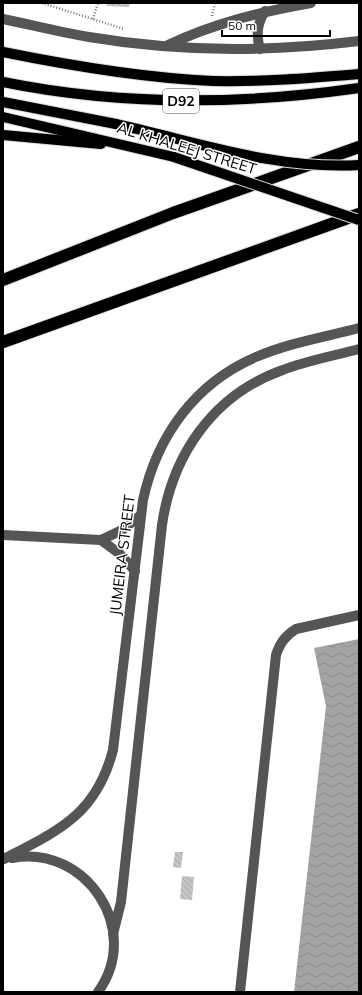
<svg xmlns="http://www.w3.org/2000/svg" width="362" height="995" font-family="Mulish,sans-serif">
	<defs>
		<pattern id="water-waves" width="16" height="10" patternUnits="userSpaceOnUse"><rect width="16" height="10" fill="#a3a3a3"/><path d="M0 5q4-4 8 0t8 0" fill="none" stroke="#8b8b8b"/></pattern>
		<pattern id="building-back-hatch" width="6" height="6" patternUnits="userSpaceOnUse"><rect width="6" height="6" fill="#c4c4c4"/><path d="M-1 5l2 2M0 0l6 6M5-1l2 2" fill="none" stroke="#a7a7a7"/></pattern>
	</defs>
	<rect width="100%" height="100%" fill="#fff"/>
	<!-- water -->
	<path fill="url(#water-waves)" d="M359,639V992H294L326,706L314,648Z"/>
	<!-- building -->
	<g fill="url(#building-back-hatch)">
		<path d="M107,3H130L129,7L107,6Z"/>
		<path d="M175,852H183L181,868L173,867Z"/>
		<path d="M182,876L194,877L192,900L180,899Z"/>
	</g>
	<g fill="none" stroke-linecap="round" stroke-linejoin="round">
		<defs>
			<g id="major">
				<path d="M3,52C72,66 142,78 213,81C262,82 310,78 359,74"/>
				<path d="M3,82C121,106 240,105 359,88"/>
				<path d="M3,102L116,124"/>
				<path d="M3,117L174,157"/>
				<path d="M3,135L101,144"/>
			</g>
			<g id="highway">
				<path d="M3,280L173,213L359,147"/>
				<path d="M3,342L359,214"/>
			</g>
		</defs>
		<!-- major casing -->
		<use href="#major" stroke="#dbdbdb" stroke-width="12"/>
		<!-- highway casing -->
		<use href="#highway" stroke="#dbdbdb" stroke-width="14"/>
		<!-- path -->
		<g stroke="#777" stroke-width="2.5" stroke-dasharray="1 2" stroke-linecap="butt">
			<path d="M42,3L124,29"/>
			<path d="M212,16L215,3"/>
			<path d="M93,19L98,3"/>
		</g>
		<!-- minor -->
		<g stroke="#555" stroke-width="10">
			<path d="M3,19C32,25 60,32 89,37C178,52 270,52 359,41"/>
			<path d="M168,45C215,23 260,12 311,3"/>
			<path d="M260,49C256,35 257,24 265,11"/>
			<path d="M3,535L101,540L122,530L141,515"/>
			<path d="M101,540L120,554L135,571"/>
			<path d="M12,858C86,844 143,930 98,992"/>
			<path d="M4,859C59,830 96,815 113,750L143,500C157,436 195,383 256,357C288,343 325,337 359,328"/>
			<path d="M113,934L121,902L162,525C172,456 212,396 280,371C305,361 333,356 359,349"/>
			<path d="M240,992L276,655C280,643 285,636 296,629L359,615"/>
		</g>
		<!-- major -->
		<use href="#major" stroke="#000" stroke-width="10"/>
		<!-- highway -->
		<use href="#highway" stroke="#000" stroke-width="12"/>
		<defs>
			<g id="major-bridge">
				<path d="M116,124C197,142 276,170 359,165"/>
				<path d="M174,157L359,220"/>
			</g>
		</defs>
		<!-- major-bridge casing -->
		<use href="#major-bridge" stroke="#dbdbdb" stroke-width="12" stroke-linecap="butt"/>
		<!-- major-bridge -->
		<use href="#major-bridge" stroke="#000" stroke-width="10"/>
	</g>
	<g text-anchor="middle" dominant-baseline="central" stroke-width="3" stroke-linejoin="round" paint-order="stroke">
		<!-- shield labels -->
		<rect fill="#fff" stroke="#4c4c4c" stroke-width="1" x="163" y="89" width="36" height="24" rx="3"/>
		<g font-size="14" font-weight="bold" fill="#000">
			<text x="181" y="101">D92</text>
		</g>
		<!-- street labels -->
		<g font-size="15" fill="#000" stroke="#fff">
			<text transform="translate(187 148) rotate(17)">AL KHALEEJ STREET</text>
			<text transform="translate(122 555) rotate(-83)">JUMEIRA STREET</text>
		</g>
	</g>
	<!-- border -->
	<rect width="362" height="995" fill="none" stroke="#000000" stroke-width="8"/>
	<!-- scale -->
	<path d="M222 30v6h108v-6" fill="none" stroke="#000000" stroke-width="2"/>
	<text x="228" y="30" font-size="12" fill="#000000" stroke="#ffffff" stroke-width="3" paint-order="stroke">50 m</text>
</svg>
